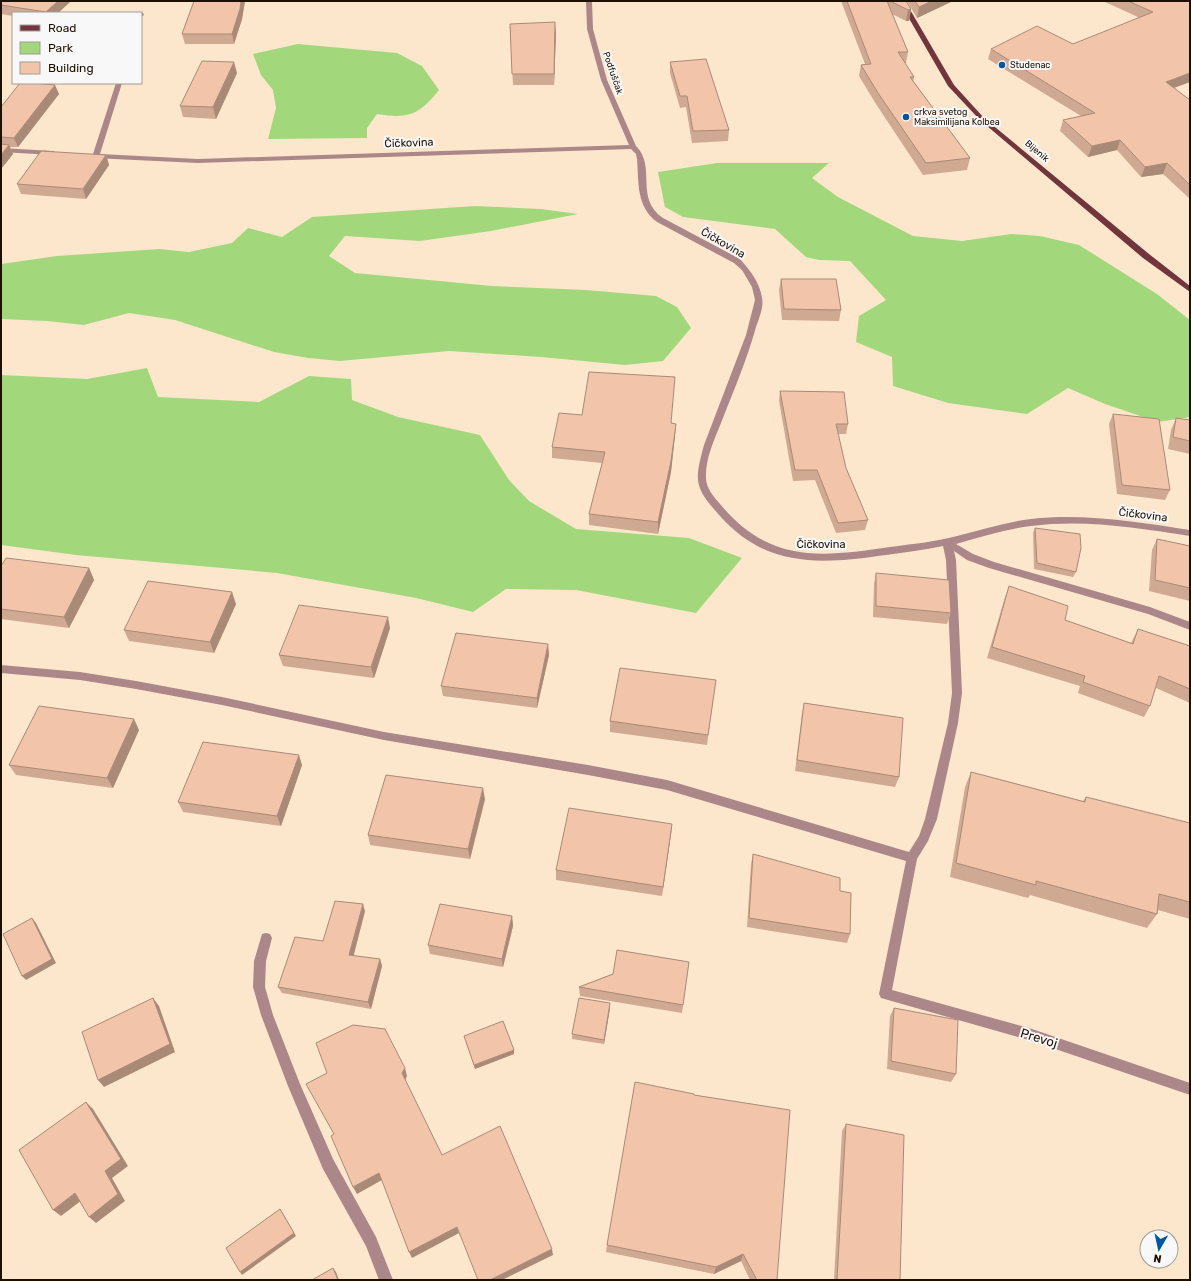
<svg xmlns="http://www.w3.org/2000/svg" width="1191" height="1281" font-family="Rubik,sans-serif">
	<rect width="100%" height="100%" fill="#fce7cd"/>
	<!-- green -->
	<g fill="#a2d87b">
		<path d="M298,44L397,53L422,66L439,90C419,115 409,119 377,114L367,128V138L268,139L276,108L273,90L261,75L253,54Z"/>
		<path d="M717,163H829L812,178L838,197L913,236L962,241L1011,234L1040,236L1079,245L1157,294L1190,320V417L1158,422L1105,404L1068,388L1027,414L948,403L893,386L892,357L856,342L859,316L886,300L850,261L819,260L806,257L775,229L683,217L665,207L658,172Z"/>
		<path d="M475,206L541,209L578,214L491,231L420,241L345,236L329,256L355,273L492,286L586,290L656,296L677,307L691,328L663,361L625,365L541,357L449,351L340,361L308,358L274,352L175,320L129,313L84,325L47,321L1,319V264L57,256L159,249L189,252L232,243L248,228L282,237L312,217Z"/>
		<path d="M147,368L158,397L259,402L309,376L351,379L352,400L398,417L480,435L509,480L529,501L576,529L689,538L742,558L696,613L576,590L506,589L473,612L416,598L277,573L76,555L1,545V375L87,379Z"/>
	</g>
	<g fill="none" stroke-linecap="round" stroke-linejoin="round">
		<!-- minor -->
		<g fill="#ac878a" fill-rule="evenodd">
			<path d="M586,1H592L593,29L607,80L636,146C657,167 634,198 663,218L740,259C750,270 760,283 762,298C764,307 759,318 756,327C747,360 733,392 721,423C714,440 705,460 706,478C706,488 714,497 720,504C770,564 821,557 890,547C912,544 935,542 957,536C982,530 1006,522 1031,519C1084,513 1138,522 1190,530V536C1138,528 1084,519 1031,526C1006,529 981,537 956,544L973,554L994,562L1150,607L1190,622V630L1148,614L989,568L967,560L954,551L956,560L962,693L958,723L937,819L928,841L917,859L892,990L1032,1029L1190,1083V1095L1032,1041L881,998L879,994L906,861L667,790L588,775L384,740L222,705L136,689L80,680L1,673V665L80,672L136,681L222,697L384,732L588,765L667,780L909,852L919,836L925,819L948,723L952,693L946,560L943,546C924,550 905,552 886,555C822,564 767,569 720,516C694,487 694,482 704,445L746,335L755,300L752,287L742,270L734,263L657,222C636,206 639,183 637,159L636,154L631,149L198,163L93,158L89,156L93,154L116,83H122L100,154L198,159L629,145L601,80L587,29Z"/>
			<path d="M139,13H143L144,15L141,17V13Z"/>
			<path d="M1,148L53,151L57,153L53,155L1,152Z"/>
			<path d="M266,933L270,934L272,938L266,961L265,987L273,1015L300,1084L333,1159L376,1237L393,1280H379L366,1246L323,1169L288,1086L261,1015L253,987L254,961L262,934Z"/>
		</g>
		<!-- major -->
		<path fill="#72343d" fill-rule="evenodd" d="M899,1H905L954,85L984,118L1149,254L1190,286V292L1143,258L980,120L948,86Z"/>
	</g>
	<!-- wall -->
	<g fill="#d0a992">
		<path d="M1,1H71L58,13H13V16L1,14Z"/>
		<path d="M194,1H245L242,19L234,44H185L182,34Z"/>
		<path d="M841,1H906L911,9L909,21H906L892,14L908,52L906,63H905L914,77L913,82L970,158L967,170L923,175L876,104L859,76L861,65L865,64Z"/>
		<path d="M907,1H953L917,18Z"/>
		<path d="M1103,1H1190V82L1174,88L1190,100V199L1163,174L1141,177L1117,150L1088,157L1060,131L1063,120L1081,116L988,59L991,49L1073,44L1140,18Z"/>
		<path d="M510,24L556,33L554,85H513Z"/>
		<path d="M670,62L729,130L728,141L692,143L686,107L680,108L670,73Z"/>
		<path d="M237,73L216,119L183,117L180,106Z"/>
		<path d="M59,94L18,147H10L13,154L1,169V107Z"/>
		<path d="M106,155L109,165L86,199L21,194L17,184Z"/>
		<path d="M781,279L841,310L839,321L782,320L779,290Z"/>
		<path d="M780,391L848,424L846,434H838L846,468L868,520L865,530L836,533L815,480L793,481L779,401Z"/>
		<path d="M1113,414L1170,490L1165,500L1117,494L1109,424Z"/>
		<path d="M1176,418L1190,420V454L1168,449L1171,430Z"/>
		<path d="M671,423L676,424L675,435L671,472L658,534L589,525V514L602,463L552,458V447Z"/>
		<path d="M1035,528L1076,572L1073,577L1034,569L1033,533Z"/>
		<path d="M1157,539L1190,546V601L1149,591L1152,550Z"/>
		<path d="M1,566L89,568L94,580L69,628L1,619Z"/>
		<path d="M876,573L951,613L947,624L873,617L874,584Z"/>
		<path d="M1009,586L1065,620L1131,643L1138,629L1190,646V703L1156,688L1150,706L1144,717L1078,693L1080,686L987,658L1005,597Z"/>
		<path d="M236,604L214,653L129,641L124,630Z"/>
		<path d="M390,628L374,678L283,666L279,655Z"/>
		<path d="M548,644L549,655L537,708L443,696L441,686Z"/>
		<path d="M716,680L707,745L610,732V721Z"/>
		<path d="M804,703L899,777L895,787L795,771L802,713Z"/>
		<path d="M139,730L113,788L16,775L9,765Z"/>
		<path d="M302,765L281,826L183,812L178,802Z"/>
		<path d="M971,772L1083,801L1086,797L1190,823V919L1158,910L1157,914L1147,928L1030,895L1028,898L950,877L965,787Z"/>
		<path d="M485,799L470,859L370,845L368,835Z"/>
		<path d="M672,824L671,834L662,896L556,880V870Z"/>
		<path d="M753,854L840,891L850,934L847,943L747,927L751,864Z"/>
		<path d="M365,911L353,956L380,959L382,966L371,1009L282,993L278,987L323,941Z"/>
		<path d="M512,916L513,926L503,967L430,954L428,945Z"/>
		<path d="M689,962L682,1013L580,996L579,987L613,974Z"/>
		<path d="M610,1008L604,1044L572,1039V1034Z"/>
		<path d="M894,1008L956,1074L951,1082L887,1069L890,1016Z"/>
		<path d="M464,1036L514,1054L475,1069Z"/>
		<path d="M694,1095L777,1280H750L741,1261L714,1274L606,1252L607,1245Z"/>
		<path d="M846,1124L900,1280H834L842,1131Z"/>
	</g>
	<!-- shaded-wall -->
	<g fill="#a98a77">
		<path d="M58,1H71L58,13H47L46,12Z"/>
		<path d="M241,1H245L242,19L234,44L232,34Z"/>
		<path d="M932,1H953L917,18L919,7Z"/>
		<path d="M911,9L909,21H906L908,10Z"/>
		<path d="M555,22L556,33L554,85V74Z"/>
		<path d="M234,62L237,73L216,119L213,107Z"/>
		<path d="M1190,73V82L1162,92L1166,82Z"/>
		<path d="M55,85L59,94L18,147L14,138Z"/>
		<path d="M1120,140L1117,150L1088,157L1092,146Z"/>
		<path d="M9,145L13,154L1,169V155Z"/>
		<path d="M106,155L109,165L86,199L83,189Z"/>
		<path d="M1167,163L1163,174L1141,177L1145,167Z"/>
		<path d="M676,424L675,435L671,472L658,534V522Z"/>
		<path d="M89,568L94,580L69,628L64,617Z"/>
		<path d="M232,592L236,604L214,653L210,642Z"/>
		<path d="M388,617L390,628L374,678L371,667Z"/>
		<path d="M548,644L549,655L537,708V698Z"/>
		<path d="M134,719L139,730L113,788L107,778Z"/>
		<path d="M299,755L302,765L281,826L277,816Z"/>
		<path d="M483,788L485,799L470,859L468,849Z"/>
		<path d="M672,824L671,834L662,896L663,887Z"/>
		<path d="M363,904L365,911L352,962L349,955Z"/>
		<path d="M512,916L513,926L503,967L502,959Z"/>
		<path d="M32,918L36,923L56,963L26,980L22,976Z"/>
		<path d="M380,959L382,966L371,1009L368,1002Z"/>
		<path d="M153,998L159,1006L175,1052L104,1087L98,1080Z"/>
		<path d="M610,1003V1008L604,1044V1040Z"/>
		<path d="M514,1050V1054L475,1069L474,1065Z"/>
		<path d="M405,1068L407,1076L405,1081L402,1073Z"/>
		<path d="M86,1102L93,1109L128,1166L112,1178L125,1201L96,1223L89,1217L105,1171Z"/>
		<path d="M379,1173L382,1180L357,1194L353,1187Z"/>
		<path d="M75,1193L82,1200L61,1216L53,1210Z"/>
		<path d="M280,1209L296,1236L242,1275L240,1272Z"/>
		<path d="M457,1227L459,1233L412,1258L409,1252Z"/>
		<path d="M552,1249L553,1255L502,1280H490Z"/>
		<path d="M743,1254L741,1261L714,1274L716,1267Z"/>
		<path d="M333,1268L336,1272L339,1280H338Z"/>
	</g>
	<!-- building -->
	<g fill="#f2c5aa" stroke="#a98a77">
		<path d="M1,1H58L46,12L1,5Z"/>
		<path d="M194,1H241L240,9L232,34H182Z"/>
		<path d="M847,1H887L908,52H898L914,77H910L970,158L926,163L878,93L861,65L871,64Z"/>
		<path d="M890,1H906L911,9L908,10Z"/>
		<path d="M915,1H932L919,7Z"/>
		<path d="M1128,1H1190V73L1166,82L1190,100V185L1167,163L1145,167L1120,140L1092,146L1063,120L1095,113L991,49L1037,26L1073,44L1153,12Z"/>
		<path d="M555,22L554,74H512L510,24Z"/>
		<path d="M706,59L729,130L693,131L687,96H680L670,62Z"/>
		<path d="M202,61L234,62L213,107L180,106Z"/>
		<path d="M20,83H34L55,85L14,138L1,137V107Z"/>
		<path d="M1,144L9,145L1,155Z"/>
		<path d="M41,151L106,155L83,189L17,184Z"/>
		<path d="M781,279H836L841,310L784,309Z"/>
		<path d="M589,372L675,377L671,423L676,424L671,461L658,522L589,514L605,452L552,447L559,413L582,415Z"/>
		<path d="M780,391L844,392L848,424H836L846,468L868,520L838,523L817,470H795Z"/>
		<path d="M1113,414L1159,419L1170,490L1122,485Z"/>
		<path d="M1176,418L1190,420V441L1173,437Z"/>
		<path d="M1035,528L1080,534L1081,548L1076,572L1037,563Z"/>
		<path d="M1157,539L1190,546V588L1155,580Z"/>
		<path d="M6,558L89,568L64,617L1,609V566Z"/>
		<path d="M876,573L949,580L951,613L876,606Z"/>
		<path d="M148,581L232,592L210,642L124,630Z"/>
		<path d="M1009,586L1068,606L1065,620L1133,644L1138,629L1190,646V689L1159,676L1150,706L1083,682L1085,676L992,647Z"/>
		<path d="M299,605L388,617L371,667L279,655Z"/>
		<path d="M456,633L548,644L537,698L441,686Z"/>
		<path d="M620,668L716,680L708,735L610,721Z"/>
		<path d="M804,703L903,718L899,777L797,760Z"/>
		<path d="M39,706L134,719L107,778L9,765Z"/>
		<path d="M203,742L299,755L277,816L178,802Z"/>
		<path d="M971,772L1085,802L1086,797L1190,823V902L1159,894L1157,914L1036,881V885L956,863Z"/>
		<path d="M386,775L483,788L468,849L368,835Z"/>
		<path d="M569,808L672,824L663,887L556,870Z"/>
		<path d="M753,854L840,878V891L851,893L850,934L749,918Z"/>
		<path d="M335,901L363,904L349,955L380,959L368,1002L278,987L295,937L323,941Z"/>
		<path d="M440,904L512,916L502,959L428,945Z"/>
		<path d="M32,918L52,959L22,976L3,934Z"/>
		<path d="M617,950L689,962L683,1005L579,987L613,974Z"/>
		<path d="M153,998L170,1044L98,1080L82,1032Z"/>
		<path d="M579,998L610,1003L604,1040L572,1034Z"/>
		<path d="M894,1008L958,1020L956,1074L891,1061Z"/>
		<path d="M503,1021L514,1050L474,1065L464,1036Z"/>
		<path d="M353,1025L385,1029L405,1068L402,1073L442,1155L500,1126L552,1249L490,1280H478L457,1227L409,1252L379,1173L353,1187L331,1136L334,1134L306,1084L327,1073L316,1043Z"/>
		<path d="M635,1082L694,1094V1095L790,1110L777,1280H757L743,1254L716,1267L607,1245Z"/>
		<path d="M86,1102L121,1159L105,1171L118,1194L89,1217L75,1193L53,1210L19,1150Z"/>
		<path d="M846,1124L904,1135L900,1280H840L837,1279Z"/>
		<path d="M280,1209L294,1233L240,1272L226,1248Z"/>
		<path d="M333,1268L338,1280H312Z"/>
	</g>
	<!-- markers -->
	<g fill="#0056a4" stroke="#f8f8f8" stroke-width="1.5">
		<circle cx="1002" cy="65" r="4"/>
		<circle cx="906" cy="117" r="4"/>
	</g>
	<g text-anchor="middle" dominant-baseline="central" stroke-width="4" stroke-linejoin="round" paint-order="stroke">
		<!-- far-poi labels -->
		<g font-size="9" fill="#1e1000" stroke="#f8f8f8" text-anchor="start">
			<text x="1010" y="65">Studenac</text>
			<text x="914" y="112">crkva svetog<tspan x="914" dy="10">Maksimilijana Kolbea</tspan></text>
		</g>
		<!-- far-street labels -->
		<g font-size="9" fill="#1e1000" stroke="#f8f8f8">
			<text transform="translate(613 73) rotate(71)">Podfuščak</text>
			<text transform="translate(1037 151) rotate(40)">Bijenik</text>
		</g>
		<!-- street labels -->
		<g font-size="11" fill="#1e1000" stroke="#f8f8f8">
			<text transform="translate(409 143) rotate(-2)">Čičkovina</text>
			<text transform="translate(723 243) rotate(30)">Čičkovina</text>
			<text transform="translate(1143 515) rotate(7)">Čičkovina</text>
			<text x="821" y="544">Čičkovina</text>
		</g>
		<!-- near-street labels -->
		<g font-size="13" fill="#1e1000" stroke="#f8f8f8">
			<text transform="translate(1039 1038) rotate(17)">Prevoj</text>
		</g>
	</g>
	<!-- border -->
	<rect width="1191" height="1281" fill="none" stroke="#1e1000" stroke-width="4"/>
	<!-- legend -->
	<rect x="12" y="12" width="130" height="72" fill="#f8f8f8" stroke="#a19b95"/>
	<rect x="20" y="25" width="20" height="6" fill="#72343d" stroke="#a19b95"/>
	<text x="48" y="32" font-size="12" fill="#1e1000">Road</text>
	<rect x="20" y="42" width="20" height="12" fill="#a2d87b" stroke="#a19b95"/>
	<text x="48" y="52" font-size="12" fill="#1e1000">Park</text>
	<rect x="20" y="62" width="20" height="12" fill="#f2c5aa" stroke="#a19b95"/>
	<text x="48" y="72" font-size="12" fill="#1e1000">Building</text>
	<!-- north arrow -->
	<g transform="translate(1159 1249) rotate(189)"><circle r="19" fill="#f8f8f8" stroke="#a19b95"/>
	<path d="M0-3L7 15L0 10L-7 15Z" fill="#0056a4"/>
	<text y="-6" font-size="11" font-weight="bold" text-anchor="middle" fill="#1e1000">N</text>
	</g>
</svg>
